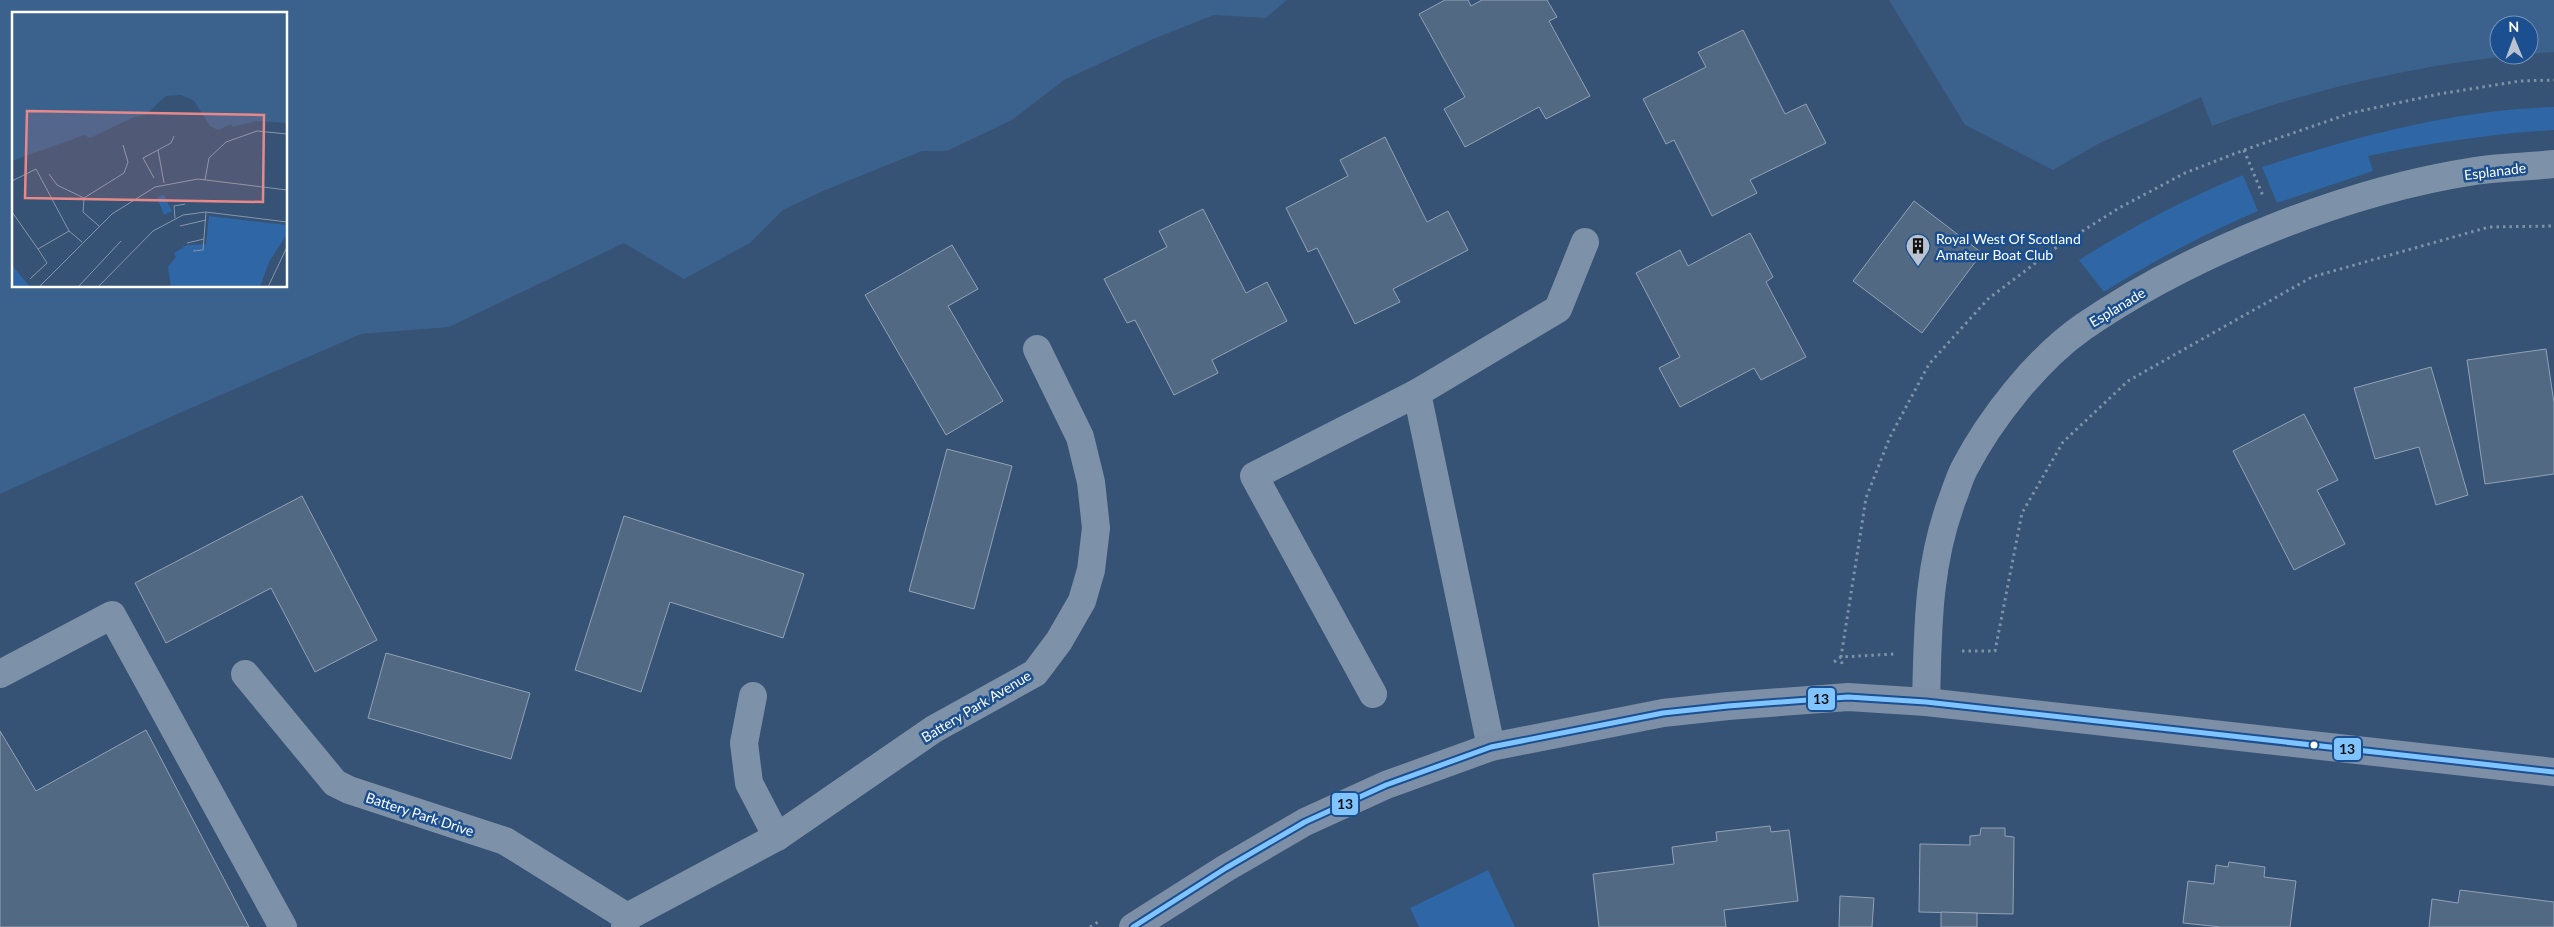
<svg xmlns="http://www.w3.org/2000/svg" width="2554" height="927" font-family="Lato,sans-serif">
	<rect width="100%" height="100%" fill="#365274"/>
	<!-- green -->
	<g fill="#2f66a5">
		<path d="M2554,107V130C2491,134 2430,143 2368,156L2373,171L2277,203L2262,167C2357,136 2454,110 2554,107Z"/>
		<path d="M2243,175L2258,211C2204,234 2153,261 2104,292L2079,260C2131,227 2185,199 2243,175Z"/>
		<path d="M1488,870L1515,927H1419L1410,908Z"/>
	</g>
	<!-- water -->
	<g fill="#3b618d" fill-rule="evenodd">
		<path d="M0,0H1287L1266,18L1214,15L1153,39L1064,80L1012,120L947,151H922L823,191L783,210L750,243L684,279L624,243L449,327L361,334L184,411L0,494ZM14,14H286V286H14Z"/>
		<path d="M1889,0H2554V52L2529,54V25H2499V55H2517C2412,66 2312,89 2212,126L2201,97L2098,144L2053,170L1965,125Z"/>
	</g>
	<!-- building -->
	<g fill="#526984" stroke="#92a2b6">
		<path d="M1445,0H1468L1471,6L1482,0H1547L1557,17L1549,21L1590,96L1546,119L1539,107L1465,147L1444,109L1465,97L1419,14Z"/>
		<path d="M1743,30L1785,114L1806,104L1826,143L1750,180L1757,193L1712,216L1674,140L1666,144L1643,99L1706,67L1698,52Z"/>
		<path d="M1385,137L1427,222L1448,211L1468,250L1393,289L1400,302L1355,324L1317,248L1308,252L1286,208L1348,176L1340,160Z"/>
		<path d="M1914,201L1982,253L1922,333L1853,281Z"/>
		<path d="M1203,209L1246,293L1267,282L1287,321L1212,360L1218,373L1174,395L1135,320L1127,323L1104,279L1167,247L1159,231Z"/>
		<path d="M1750,233L1773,277L1766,282L1806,357L1761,380L1754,368L1680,407L1659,368L1680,357L1636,273L1680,250L1688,266Z"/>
		<path d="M952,245L978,289L948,306L1003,401L946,435L865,295Z"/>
		<path d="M2546,349L2554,403V474L2485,484L2467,360Z"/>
		<path d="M2431,367L2468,495L2436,505L2419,447L2375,459L2354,388Z"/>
		<path d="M2304,414L2338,480L2317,490L2345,544L2294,570L2233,451Z"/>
		<path d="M947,449L1012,466L974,609L909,591Z"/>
		<path d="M302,496L377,640L315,672L271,588L166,643L135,583Z"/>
		<path d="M624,516L804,574L783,638L670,602L641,692L575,670Z"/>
		<path d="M386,653L530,693L511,759L368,718Z"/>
		<path d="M146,730L249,927H0V731L36,791Z"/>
		<path d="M1770,826L1771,832L1789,830L1798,901L1724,910L1726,927H1599L1593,874L1674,864L1672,847L1717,841L1716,832Z"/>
		<path d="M1981,828H2005V836L2014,837L2013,914L1919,912L1920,844L1970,845V836L1980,835Z"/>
		<path d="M2229,862L2265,867L2264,877L2296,881L2290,927H2221L2183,923L2188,881L2214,884L2216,865L2228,867Z"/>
		<path d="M2460,890L2554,902V927H2429L2432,899L2458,903Z"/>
		<path d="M1840,896L1874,898L1872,927H1839Z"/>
		<path d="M1941,912L1977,913V927H1941Z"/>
	</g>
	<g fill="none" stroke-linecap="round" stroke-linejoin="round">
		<!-- path -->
		<g stroke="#7d92a8" stroke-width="3" stroke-dasharray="2.5 4" stroke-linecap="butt">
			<path d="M2244,150L2263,196"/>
			<path d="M1962,651H1995L2022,513L2063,442L2128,381L2312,277L2489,227L2554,226"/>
			<path d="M1834,662L1841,657L1894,654"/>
			<path d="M1842,664L1841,657L1866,498L1890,437L1929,364L1988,299L2054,249L2119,208L2185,173L2244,150L2351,113L2439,94L2520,81L2554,80"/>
			<path d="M1090,927L1098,922"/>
		</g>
		<!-- minor -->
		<g stroke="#7d92a8" stroke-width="28">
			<path d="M0,674L112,615L283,927"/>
			<path d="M245,674L335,783L349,790L505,841L627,917"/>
			<path d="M1373,694L1254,476L1417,393"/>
			<path d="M753,696L744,743L749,783L777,837"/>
			<path d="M1926,702C1928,631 1927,568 1952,500C1956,490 1959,479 1964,469C1990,419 2036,360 2083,327C2191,253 2345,191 2475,171C2501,167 2528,167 2554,164"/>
			<path d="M1491,747L1417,393L1558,309L1585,242"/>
			<path d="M625,927L627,917L777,837L934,729L1035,673L1059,641L1082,601L1091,570L1096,528L1091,482L1080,437L1037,349"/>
		</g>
		<!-- major -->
		<path stroke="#7d8ea7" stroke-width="28" d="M1133,927L1226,868L1305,822L1386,785L1491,747L1663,713L1728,706L1848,697L1926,702L2554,772"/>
		<defs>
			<path id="bus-1" d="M1133,927L1226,868L1305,822L1386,785L1491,747L1663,713L1728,706L1848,697L1926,702L2554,772"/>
		</defs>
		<!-- bus-1 casing -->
		<use href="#bus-1" stroke="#1b4f8f" stroke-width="9"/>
		<!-- bus-1 -->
		<use href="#bus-1" stroke="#80c4ff" stroke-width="5"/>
	</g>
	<!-- icons -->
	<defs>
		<symbol id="building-pin" viewBox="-11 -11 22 30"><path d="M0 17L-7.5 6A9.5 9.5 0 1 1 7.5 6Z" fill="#b9c2ce" stroke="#1b4f8f"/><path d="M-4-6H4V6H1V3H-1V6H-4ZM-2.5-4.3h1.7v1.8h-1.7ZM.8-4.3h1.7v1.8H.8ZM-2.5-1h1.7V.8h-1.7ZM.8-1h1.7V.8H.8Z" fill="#111"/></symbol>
	</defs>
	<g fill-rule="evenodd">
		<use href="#building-pin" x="1904" y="232" width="28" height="38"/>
	</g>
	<!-- markers -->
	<circle fill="#fff" stroke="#1b4f8f" stroke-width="2" cx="2314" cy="745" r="4.5"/>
	<g text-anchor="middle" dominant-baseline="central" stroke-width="5" stroke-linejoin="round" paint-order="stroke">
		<!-- street labels -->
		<g font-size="14" fill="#fff" stroke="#1b4f8f">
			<text transform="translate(2495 171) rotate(-7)">Esplanade</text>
			<text transform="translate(2117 307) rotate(-31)">Esplanade</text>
			<text transform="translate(976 706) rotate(-31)">Battery Park Avenue</text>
			<text transform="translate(420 814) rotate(18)">Battery Park Drive</text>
		</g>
		<!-- poi labels -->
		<g font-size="14" fill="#fff" stroke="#1b4f8f" text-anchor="start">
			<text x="1936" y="238">Royal West Of Scotland<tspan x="1936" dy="16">Amateur Boat Club</tspan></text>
		</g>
	</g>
	<!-- overview -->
	<g transform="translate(12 12)">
		<rect width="275" height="275" fill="#365274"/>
		<path d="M152,183L160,199L152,203L145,186ZM197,204L275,213V222L257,250L248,275H159L156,255L164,245L162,241L175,233L194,232ZM0,253L18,275H0Z" fill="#2f66a5"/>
		<path d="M0,0H275V111L245,109L220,115L219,112L206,118L198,114L182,89L169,83L154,84L133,103L122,105L78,126L72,123L0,149Z" fill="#3b618d"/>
		<path fill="none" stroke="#8697ac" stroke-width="1" d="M37,162L45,173L72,186M142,166L131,146L146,138M193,168L197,146L214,130L245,119L275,122M0,169L24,157L57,219M152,171L146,138L159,131L162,124M0,200L26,237L57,219L70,230M163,206L162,194L173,192M87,214L71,200L72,186L112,161L116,150L111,133M168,214L194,208M175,231L192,227M181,239L191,238L194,200M18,267L35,251L26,237M27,275L100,202L143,175L186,167L275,178M66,275L109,229M86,275L141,219L171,203L194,200L275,210M256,275L275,235"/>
		<path fill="#e88989" fill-opacity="0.15" stroke="#e88989" stroke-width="2.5" d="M15,99L252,103L251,190L13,186Z"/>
		<rect width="275" height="275" fill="none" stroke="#fff" stroke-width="2.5"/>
	</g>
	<g stroke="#1b4f8f" stroke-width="2">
		<rect x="1807" y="687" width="29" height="24" rx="5" fill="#80c4ff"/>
		<rect x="2333" y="737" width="29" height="24" rx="5" fill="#80c4ff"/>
		<rect x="1331" y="792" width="28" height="24" rx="5" fill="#80c4ff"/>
	</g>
	<g font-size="14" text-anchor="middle" font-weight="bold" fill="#111">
		<text x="1821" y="704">13</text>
		<text x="2347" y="754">13</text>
		<text x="1345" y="809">13</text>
	</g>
	<!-- north arrow -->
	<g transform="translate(2514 40) rotate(359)"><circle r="24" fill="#1b4f8f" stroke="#7695bc"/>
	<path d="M0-4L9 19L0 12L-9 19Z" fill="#b9c2ce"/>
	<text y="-8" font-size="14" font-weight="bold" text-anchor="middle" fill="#ffffff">N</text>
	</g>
</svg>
